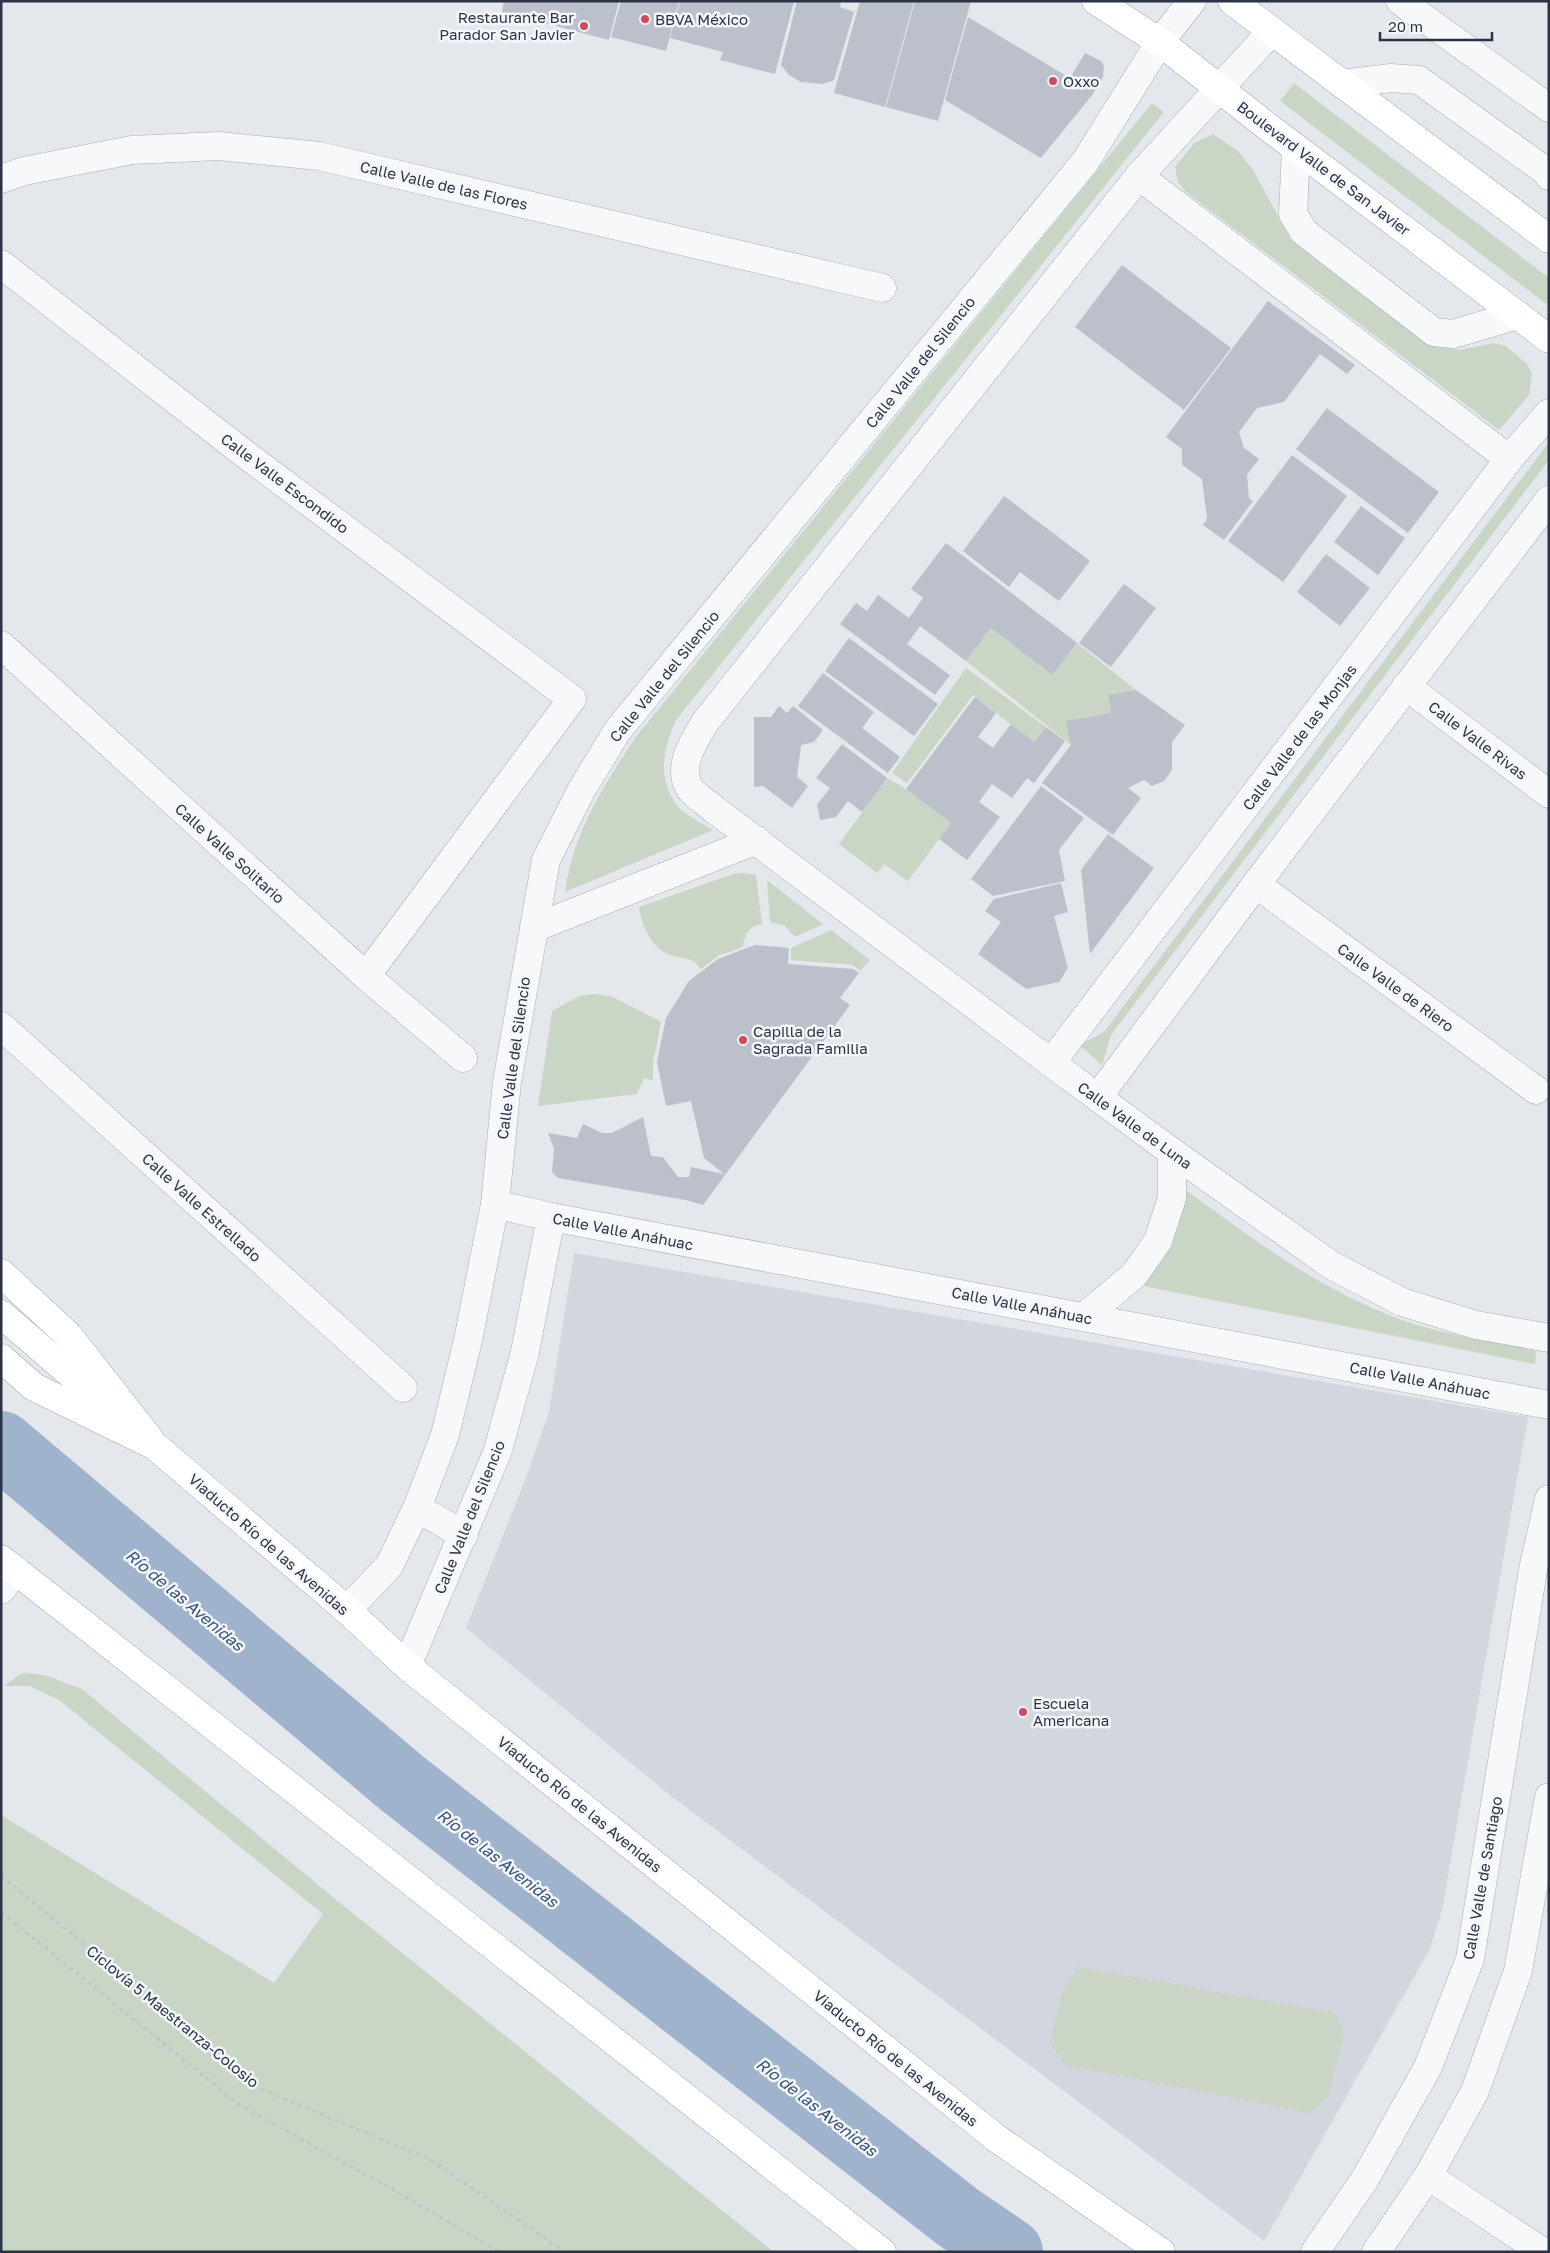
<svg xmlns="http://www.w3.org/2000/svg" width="1550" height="2253" font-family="'Golos Text',sans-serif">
	<rect width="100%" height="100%" fill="#e4e7ec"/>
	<!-- built -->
	<path fill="#d2d6de" d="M574,1253L1528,1417L1442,1910L1429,1951L1264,2241L671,1796L466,1628L526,1478L549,1412Z"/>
	<!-- green -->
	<g fill="#c9d6c5">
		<path d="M1294,83L1549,278V306L1280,101Z"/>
		<path d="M1152,103L1164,112L676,720C664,747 656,779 677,805C686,816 702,823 713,830L565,892C573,833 603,787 635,738Z"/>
		<path d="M1213,134L1238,151L1253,170L1291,240L1433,345L1460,350L1494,343L1506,346L1527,364L1532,373L1529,395L1499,430L1186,192L1178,182L1175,167L1194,143Z"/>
		<path d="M1549,442V460L1111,1035L1102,1065L1079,1045L1104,1032Z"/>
		<path d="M991,628L1052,675L1077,643L1136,690L1108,695L1111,713L1067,721L1071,745L966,661Z"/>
		<path d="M966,668L1046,727L1034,742L973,695L907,783L892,773Z"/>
		<path d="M887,778L906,789L951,823L908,881L884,864L877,873L839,844Z"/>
		<path d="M744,873L756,875L762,924C749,926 745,934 743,947L718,956L701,969C693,958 686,959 674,956C652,951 642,927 639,907L733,874Z"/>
		<path d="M767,880L823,924L795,937L785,926L770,922Z"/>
		<path d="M831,930L870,960L860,971L853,965L791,960V948Z"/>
		<path d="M595,994L613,997L661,1022L653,1063V1081L644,1078L637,1094L538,1106L552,1011L580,996Z"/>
		<path d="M1183,1188C1254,1240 1329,1297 1414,1324C1453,1336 1496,1342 1536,1351L1535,1364L1143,1286L1142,1277C1172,1243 1178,1234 1183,1188Z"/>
		<path d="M22,1673L45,1675L82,1689L334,1898L774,2252H1V1815L274,1983L323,1914L59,1700L29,1686H4Z"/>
		<path d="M1078,1967L1336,2013L1344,2033L1329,2095L1310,2113L1064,2065L1050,2042L1062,1993Z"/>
	</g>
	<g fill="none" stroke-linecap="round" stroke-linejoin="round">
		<!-- river -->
		<path stroke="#9fb4cc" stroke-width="68" d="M1,1445L403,1784L959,2218L1009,2252"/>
	</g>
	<!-- building -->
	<g fill="#bbc0ca">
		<path d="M504,1H619L609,40L502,12Z"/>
		<path d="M621,1H679L666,51L611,37Z"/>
		<path d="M680,1H794L775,74L720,60L723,52L670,38Z"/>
		<path d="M797,1H841L840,7L854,12L834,80L823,84L801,82L789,75L781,65Z"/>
		<path d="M860,1H914L885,107L834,93Z"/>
		<path d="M915,1H971L938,121L886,107Z"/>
		<path d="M968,17L1070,78L1085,53L1101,61L1104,66L1103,77L1093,94L1041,158L945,100Z"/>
		<path d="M1122,265L1231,348L1184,410L1075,327Z"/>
		<path d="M1268,301L1355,365L1347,374L1320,354L1284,402L1257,408L1239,432L1244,448L1259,459L1247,475L1249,498L1253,501L1224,540L1203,525L1207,519L1202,479L1182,465V449L1166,437Z"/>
		<path d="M1327,408L1439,492L1408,533L1296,449Z"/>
		<path d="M1292,455L1347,496L1283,582L1228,541Z"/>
		<path d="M1004,496L1090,561L1059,601L1020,572L1009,587L963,551Z"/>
		<path d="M1361,506L1405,538L1378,575L1334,542Z"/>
		<path d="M946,543L1077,643L1052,675L991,628L966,661L920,626L907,644L950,675L935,695L840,624L856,603L867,611L878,595L909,618L923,598L911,589Z"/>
		<path d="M1326,554L1370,588L1340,626L1297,592Z"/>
		<path d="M1124,584L1156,608L1111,667L1079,643Z"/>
		<path d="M849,638L938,704L914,736L825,671Z"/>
		<path d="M823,673L874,712L862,728L900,757L888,773L798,706Z"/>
		<path d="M1136,690L1185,725L1172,742V770L1164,781L1152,786L1144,780L1128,788L1141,798L1113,835L1042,783L1071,745L1066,721L1111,713L1108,695Z"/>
		<path d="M975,697L996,713L978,737L993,748L1011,724L1034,742L1046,727L1065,741L1034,783L1027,778L1012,798L992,784L979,802L1000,817L967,860L939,839L951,823L906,789Z"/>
		<path d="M779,706L787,713L793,706L823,730L814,742L801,745L797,777L808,786L792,808L763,786L754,787V717H771Z"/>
		<path d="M842,744L887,778L862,812L848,801L836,817L820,820L817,805L830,788L816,778Z"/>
		<path d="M1041,786L1084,818L1059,850L1065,881L993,896L971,879Z"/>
		<path d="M1108,834L1154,868L1090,954L1081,870Z"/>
		<path d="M1061,883L1068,912L1054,916L1068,968L1059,982L1026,989L978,954L1001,922L985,911L994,899Z"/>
		<path d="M755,945L789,948L788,964L853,969L859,973L840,998L850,1005L703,1205L686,1200L558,1178L552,1172L554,1149L548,1133L577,1138L583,1124L602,1133H612L643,1117L651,1156L663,1157L678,1177H689L691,1167L724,1174L704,1158L691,1101L666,1106L657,1062L666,1018L689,981L718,959Z"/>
	</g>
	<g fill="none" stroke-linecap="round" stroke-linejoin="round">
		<defs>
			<g id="minor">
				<path d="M1400,1L1549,108"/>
				<path d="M1272,31L1139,176L706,721C695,739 677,765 689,787C693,795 708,803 715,810L1051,1063L1172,1152L1331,1265L1402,1302L1476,1325L1549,1338"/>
				<path d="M1342,84L1391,78L1419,80L1547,172L1549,176"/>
				<path d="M1296,148L1293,214L1304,232L1434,332L1453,334L1518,315"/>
				<path d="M1139,176L1509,459"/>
				<path d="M1,179L24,171L132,150L219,146L319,156L882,288"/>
				<path d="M1,264L250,458L572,699L366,976"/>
				<path d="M1,645L366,976L463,1058"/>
				<path d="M1406,686L1549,794"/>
				<path d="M1256,884L1536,1090"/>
				<path d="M534,928L757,840"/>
				<path d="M1,1026L403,1388"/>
				<path d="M1051,1063L1509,459L1549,413"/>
				<path d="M1098,1097L1256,884L1549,500"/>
				<path d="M495,1204L551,1217L1549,1405"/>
				<path d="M1084,1317L1134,1275L1158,1241L1172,1198V1152"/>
				<path d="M417,1508L464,1535"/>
				<path d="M1,1590L16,1570"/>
				<path d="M347,1610L389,1566L417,1508L445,1435L468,1340L495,1204L507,1082L546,860L582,789L618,730L1085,162L1160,42L1192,1"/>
				<path d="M407,1666L497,1453L525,1352L551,1217"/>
				<path d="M1428,2176L1543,2252"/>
				<path d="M1315,2252L1365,2179L1428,2067L1470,1959L1533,1570L1549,1499"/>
				<path d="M1376,2252L1428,2176L1475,2091L1518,1971L1549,1797"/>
			</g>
			<g id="major">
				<path d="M1096,1L1160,42L1272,130L1549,339"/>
				<path d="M1232,1L1549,239"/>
				<path d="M1,1273L68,1335L151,1441"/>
				<path d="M1,1314L110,1408"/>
				<path d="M1,1358L34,1387L155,1446L347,1610L407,1666L996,2138L1161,2252"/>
				<path d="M1,1559L882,2252"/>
			</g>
		</defs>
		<!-- minor casing -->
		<use href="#minor" stroke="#a9aeb7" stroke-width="29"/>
		<!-- major casing -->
		<use href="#major" stroke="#a3abb8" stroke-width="29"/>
		<!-- path -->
		<g stroke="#c2c5cb" stroke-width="3" stroke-dasharray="4 4" stroke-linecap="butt">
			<path d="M1,1876L263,2090L429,2159L565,2252"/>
			<path d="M1,1912L241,2106L390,2188L500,2252"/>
		</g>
		<!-- minor -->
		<use href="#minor" stroke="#f7f8fa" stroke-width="28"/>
		<!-- major -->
		<use href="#major" stroke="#fff" stroke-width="28"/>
	</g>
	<!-- markers -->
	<g fill="#d1495b" stroke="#f4f6f9" stroke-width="2">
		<circle cx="645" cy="19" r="5"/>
		<circle cx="584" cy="26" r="5"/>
		<circle cx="1053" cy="81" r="5"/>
		<circle cx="743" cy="1040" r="5"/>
		<circle cx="1023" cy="1712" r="5"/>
	</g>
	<g text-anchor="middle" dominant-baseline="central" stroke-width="5" stroke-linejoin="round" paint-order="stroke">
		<!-- poi labels -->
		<g font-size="15" fill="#2b3445" stroke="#f4f6f9" text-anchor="start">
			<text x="574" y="17" text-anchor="end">Restaurante Bar<tspan x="574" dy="17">Parador San Javier</tspan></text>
			<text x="655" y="19">BBVA México</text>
			<text x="1063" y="81">Oxxo</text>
			<text x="753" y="1031">Capilla de la<tspan x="753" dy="17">Sagrada Familia</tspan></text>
			<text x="1033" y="1703">Escuela<tspan x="1033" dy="17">Americana</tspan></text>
		</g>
		<!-- street labels -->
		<g font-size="15" fill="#2b3445" stroke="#f4f6f9">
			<text transform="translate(1324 168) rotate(37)">Boulevard Valle de San Javier</text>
			<text transform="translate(444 185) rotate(13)">Calle Valle de las Flores</text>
			<text transform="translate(920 362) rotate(-51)">Calle Valle del Silencio</text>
			<text transform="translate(285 483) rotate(37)">Calle Valle Escondido</text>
			<text transform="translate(664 676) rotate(-51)">Calle Valle del Silencio</text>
			<text transform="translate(1299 737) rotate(-53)">Calle Valle de las Monjas</text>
			<text transform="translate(1478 740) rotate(37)">Calle Valle Rivas</text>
			<text transform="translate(230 853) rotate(42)">Calle Valle Solitario</text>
			<text transform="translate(1396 987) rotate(36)">Calle Valle de Riero</text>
			<text transform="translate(513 1058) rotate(-82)">Calle Valle del Silencio</text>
			<text transform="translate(1135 1125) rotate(36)">Calle Valle de Luna</text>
			<text transform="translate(202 1207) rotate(42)">Calle Valle Estrellado</text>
			<text transform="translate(623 1231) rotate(11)">Calle Valle Anáhuac</text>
			<text transform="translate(1022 1305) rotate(11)">Calle Valle Anáhuac</text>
			<text transform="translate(1420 1380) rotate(11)">Calle Valle Anáhuac</text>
			<text transform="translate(469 1517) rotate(-68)">Calle Valle del Silencio</text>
			<text transform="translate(269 1544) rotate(41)">Viaducto Río de las Avenidas</text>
			<text transform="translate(580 1804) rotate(39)">Viaducto Río de las Avenidas</text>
			<text transform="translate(1482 1878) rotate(-80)">Calle Valle de Santiago</text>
			<text transform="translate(173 2016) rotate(39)">Ciclovía 5 Maestranza-Colosio</text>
			<text transform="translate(896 2058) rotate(39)">Viaducto Río de las Avenidas</text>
		</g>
		<!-- water labels -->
		<g font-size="16" font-style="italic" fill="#34527a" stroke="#f4f6f9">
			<text transform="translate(185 1600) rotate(40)">Río de las Avenidas</text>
			<text transform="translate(498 1858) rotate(38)">Río de las Avenidas</text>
			<text transform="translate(817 2107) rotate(38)">Río de las Avenidas</text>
		</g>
	</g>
	<!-- border -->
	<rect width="1550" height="2253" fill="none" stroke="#2b3445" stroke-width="5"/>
	<!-- scale -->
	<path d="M1380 32v8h112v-8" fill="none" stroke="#2b3445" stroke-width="2.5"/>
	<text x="1388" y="32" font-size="15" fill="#2b3445" stroke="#f4f6f9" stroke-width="4" paint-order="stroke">20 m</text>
</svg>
